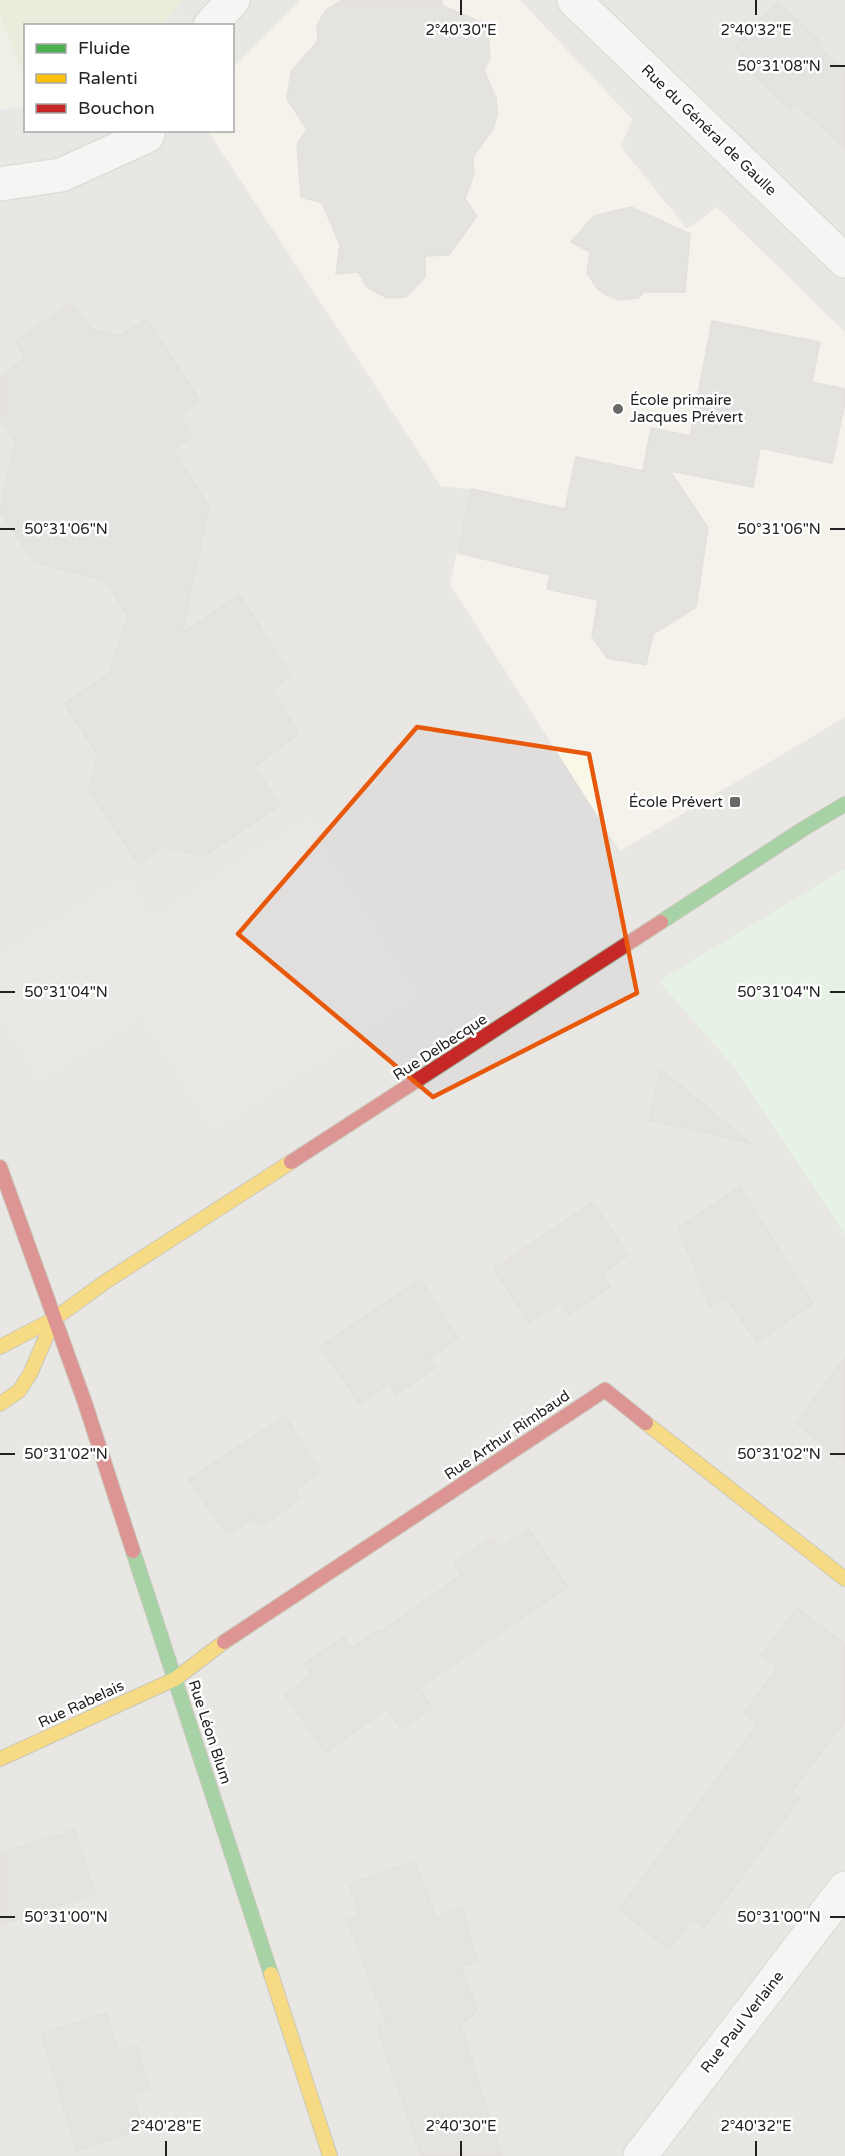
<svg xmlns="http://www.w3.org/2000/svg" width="845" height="2156" font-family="'Varela Round',sans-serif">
	<rect width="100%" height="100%" fill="#f0eeeb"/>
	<!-- residential -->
	<path fill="#dfdedc" d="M184,0H845V869L659,981L736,1069L845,1234V2156H0V110L25,107L26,130H232V26L162,25Z"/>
	<!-- education -->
	<path fill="#f8f7e8" d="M301,0H520L632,119L621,147L687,229L717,207L845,332V717L620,851L450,584L471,489L441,486L208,131L232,130L233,68Z"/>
	<!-- farmland -->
	<path fill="#efefdf" d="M0,15L25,77V106L0,107Z"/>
	<!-- grass -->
	<path fill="#ddeccb" d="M0,0H184L162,25L26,26L25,77L0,15Z"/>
	<!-- park -->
	<path fill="#daf5da" d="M845,869V1234L736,1069L659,981Z"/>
	<!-- parking -->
	<path fill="#e0dfde" d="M307,821L419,996L214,1126L142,1013L41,1077L0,1014V959L125,880L152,921Z"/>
	<!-- building -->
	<g fill="#d7d4d2" stroke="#d3d0cc" stroke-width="1.5">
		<path d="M343,0H442L443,6L481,22L488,35L490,58L484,70L496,98L497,114L494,127L473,157L474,174L465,199L477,216L449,255L425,256V277L406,297L387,298L368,288L358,272L336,274L340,245L322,203L301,197L297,144L307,129L287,99L291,72L318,41L317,25L326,10Z"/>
		<path d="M778,2L820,41L816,45L845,71V148L796,104L790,110L753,75L758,70L734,48Z"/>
		<path d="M631,207L690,234L685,292H644L638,298L619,300L603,293L597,288L587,273L590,252L571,242L594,216Z"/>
		<path d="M72,303L90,328L120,336L147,319L200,401L180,415L193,436L173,450L209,507L182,634L239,594L291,675L272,690L299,733L255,767L280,805L204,856L163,846L139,865L89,791L98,756L64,703L108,675L128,616L106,581L34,562L0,511L15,441L0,418V377L25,358L15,341Z"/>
		<path d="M712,321L820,342L812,382L845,389V403L832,463L760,448L753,487L670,471L708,528L696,607L653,634L646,665L607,658L592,636L598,600L547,589L550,575L458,553L471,489L565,509L576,457L643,471L651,428L690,436Z"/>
		<path d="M661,1070L751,1143L649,1120Z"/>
		<path d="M740,1187L813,1303L757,1343L726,1297L710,1306L678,1228Z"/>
		<path d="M593,1202L628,1255L602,1274L610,1287L569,1315L561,1302L529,1323L494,1269Z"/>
		<path d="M420,1279L458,1338L430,1358L436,1367L415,1382L396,1394L389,1384L360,1404L320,1347Z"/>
		<path d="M845,1357V1462L796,1423Z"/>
		<path d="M285,1416L321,1472L295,1490L300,1499L261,1527L254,1518L228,1535L188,1480Z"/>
		<path d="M529,1529L568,1587L419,1688L432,1708L401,1729L387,1708L367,1723L363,1720L365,1725L325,1753L285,1695L311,1675L304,1664L344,1637L351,1648L379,1630L380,1632L461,1575L453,1563L492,1537L500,1548Z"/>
		<path d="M797,1608L845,1644V1721L792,1792L800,1798L704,1928L692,1920L669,1949L619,1909L758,1724L744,1713L777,1668L761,1655Z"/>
		<path d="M75,1830L95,1893L0,1925V1853Z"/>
		<path d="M415,1861L436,1917L462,1908L478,1962L462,1967L477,2011L461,2025L502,2156H421L377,2026L386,2023L347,1920L360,1915L349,1884Z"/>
		<path d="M106,2013L119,2052L137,2046L150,2088L133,2094L144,2129L77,2151L41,2034Z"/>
	</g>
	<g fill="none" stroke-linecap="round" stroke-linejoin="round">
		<defs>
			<g id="street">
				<path d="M574,0L845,261"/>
				<path d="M210,26L233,0"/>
				<path d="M0,184L61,175L147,136L149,130"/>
				<path d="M640,2156L845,1888"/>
			</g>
			<g id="fast">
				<path d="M661,922L803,829L845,804"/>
				<path d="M133,1551L271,1974"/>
			</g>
			<g id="slow">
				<path d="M0,1347L54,1319L105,1282L291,1162"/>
				<path d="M0,1404L19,1391L30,1374L54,1319"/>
				<path d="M646,1423L845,1579"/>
				<path d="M0,1759L175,1679L224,1642"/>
				<path d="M271,1974L330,2156"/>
			</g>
			<g id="jam">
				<path d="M291,1162L661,922"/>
				<path d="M0,1167L85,1403L133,1551"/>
				<path d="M224,1642L605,1390L646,1423"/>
			</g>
		</defs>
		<!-- street casing -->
		<use href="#street" stroke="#c9c8c7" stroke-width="36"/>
		<!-- fast casing -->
		<use href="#fast" stroke="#999a82" stroke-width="16"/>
		<!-- slow casing -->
		<use href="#slow" stroke="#999a82" stroke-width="16"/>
		<!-- jam casing -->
		<use href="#jam" stroke="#999a82" stroke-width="16"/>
		<!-- street -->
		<use href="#street" stroke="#fdfcfc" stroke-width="33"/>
		<!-- fast -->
		<use href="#fast" stroke="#4caf50" stroke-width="14"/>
		<!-- slow -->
		<use href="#slow" stroke="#ffc107" stroke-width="14"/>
		<!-- jam -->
		<use href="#jam" stroke="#c62828" stroke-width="14"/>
	</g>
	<!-- marked area -->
	<path d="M0 0H845V2156H0ZM417,727L589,754L637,993L433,1097L238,934Z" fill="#f0eeeb" fill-opacity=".55" fill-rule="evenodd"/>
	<path fill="none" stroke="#e8590c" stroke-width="4.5" stroke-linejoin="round" d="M417,727L589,754L637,993L433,1097L238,934Z"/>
	<!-- ticks -->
	<path fill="none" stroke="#222" stroke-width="2" d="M461,0V15M756,0V15M830,66H845M0,529H15M830,529H845M0,992H15M830,992H845M0,1454H15M830,1454H845M0,1917H15M830,1917H845M166,2141V2156M461,2141V2156M756,2141V2156"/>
	<!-- markers -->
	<g fill="#6a6968" stroke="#fff" stroke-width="2">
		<circle cx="618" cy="409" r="6"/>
		<rect x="729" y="796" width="12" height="12" rx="3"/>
	</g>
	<g text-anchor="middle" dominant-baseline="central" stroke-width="5" stroke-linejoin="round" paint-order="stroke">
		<!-- street labels -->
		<g font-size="15" fill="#222" stroke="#fff">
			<text transform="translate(709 130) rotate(44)">Rue du Général de Gaulle</text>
			<text transform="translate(440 1047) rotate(-33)">Rue Delbecque</text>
			<text transform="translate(507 1435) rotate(-34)">Rue Arthur Rimbaud</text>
			<text transform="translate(81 1704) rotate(-25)">Rue Rabelais</text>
			<text transform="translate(210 1732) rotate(72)">Rue Léon Blum</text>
			<text transform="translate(742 2022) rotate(-52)">Rue Paul Verlaine</text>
		</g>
		<!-- poi labels -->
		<g font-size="15" fill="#222" stroke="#fff" text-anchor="start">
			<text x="630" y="400">École primaire<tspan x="630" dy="17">Jacques Prévert</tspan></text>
			<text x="723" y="802" text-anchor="end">École Prévert</text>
		</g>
	</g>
	<g font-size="15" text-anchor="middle" fill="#222" stroke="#fff" stroke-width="5" stroke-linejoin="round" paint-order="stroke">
		<text x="461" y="35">2°40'30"E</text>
		<text x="756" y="35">2°40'32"E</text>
		<text x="779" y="71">50°31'08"N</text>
		<text x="66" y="534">50°31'06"N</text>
		<text x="779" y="534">50°31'06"N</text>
		<text x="66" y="997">50°31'04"N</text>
		<text x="779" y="997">50°31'04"N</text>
		<text x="66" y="1459">50°31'02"N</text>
		<text x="779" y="1459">50°31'02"N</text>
		<text x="66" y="1922">50°31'00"N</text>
		<text x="779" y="1922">50°31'00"N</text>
		<text x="166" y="2131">2°40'28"E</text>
		<text x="461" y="2131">2°40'30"E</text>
		<text x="756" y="2131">2°40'32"E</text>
	</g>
	<!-- legend -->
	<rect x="24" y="24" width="210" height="108" fill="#ffffff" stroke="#a7a7a7" stroke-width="1.5"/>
	<rect x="36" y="44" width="30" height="9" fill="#4caf50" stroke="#a7a7a7" stroke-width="1.5"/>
	<text x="78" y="54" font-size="18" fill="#222222">Fluide</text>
	<rect x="36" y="74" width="30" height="9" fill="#ffc107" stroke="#a7a7a7" stroke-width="1.5"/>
	<text x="78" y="84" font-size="18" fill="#222222">Ralenti</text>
	<rect x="36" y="104" width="30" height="9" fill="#c62828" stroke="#a7a7a7" stroke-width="1.5"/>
	<text x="78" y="114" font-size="18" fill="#222222">Bouchon</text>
</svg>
